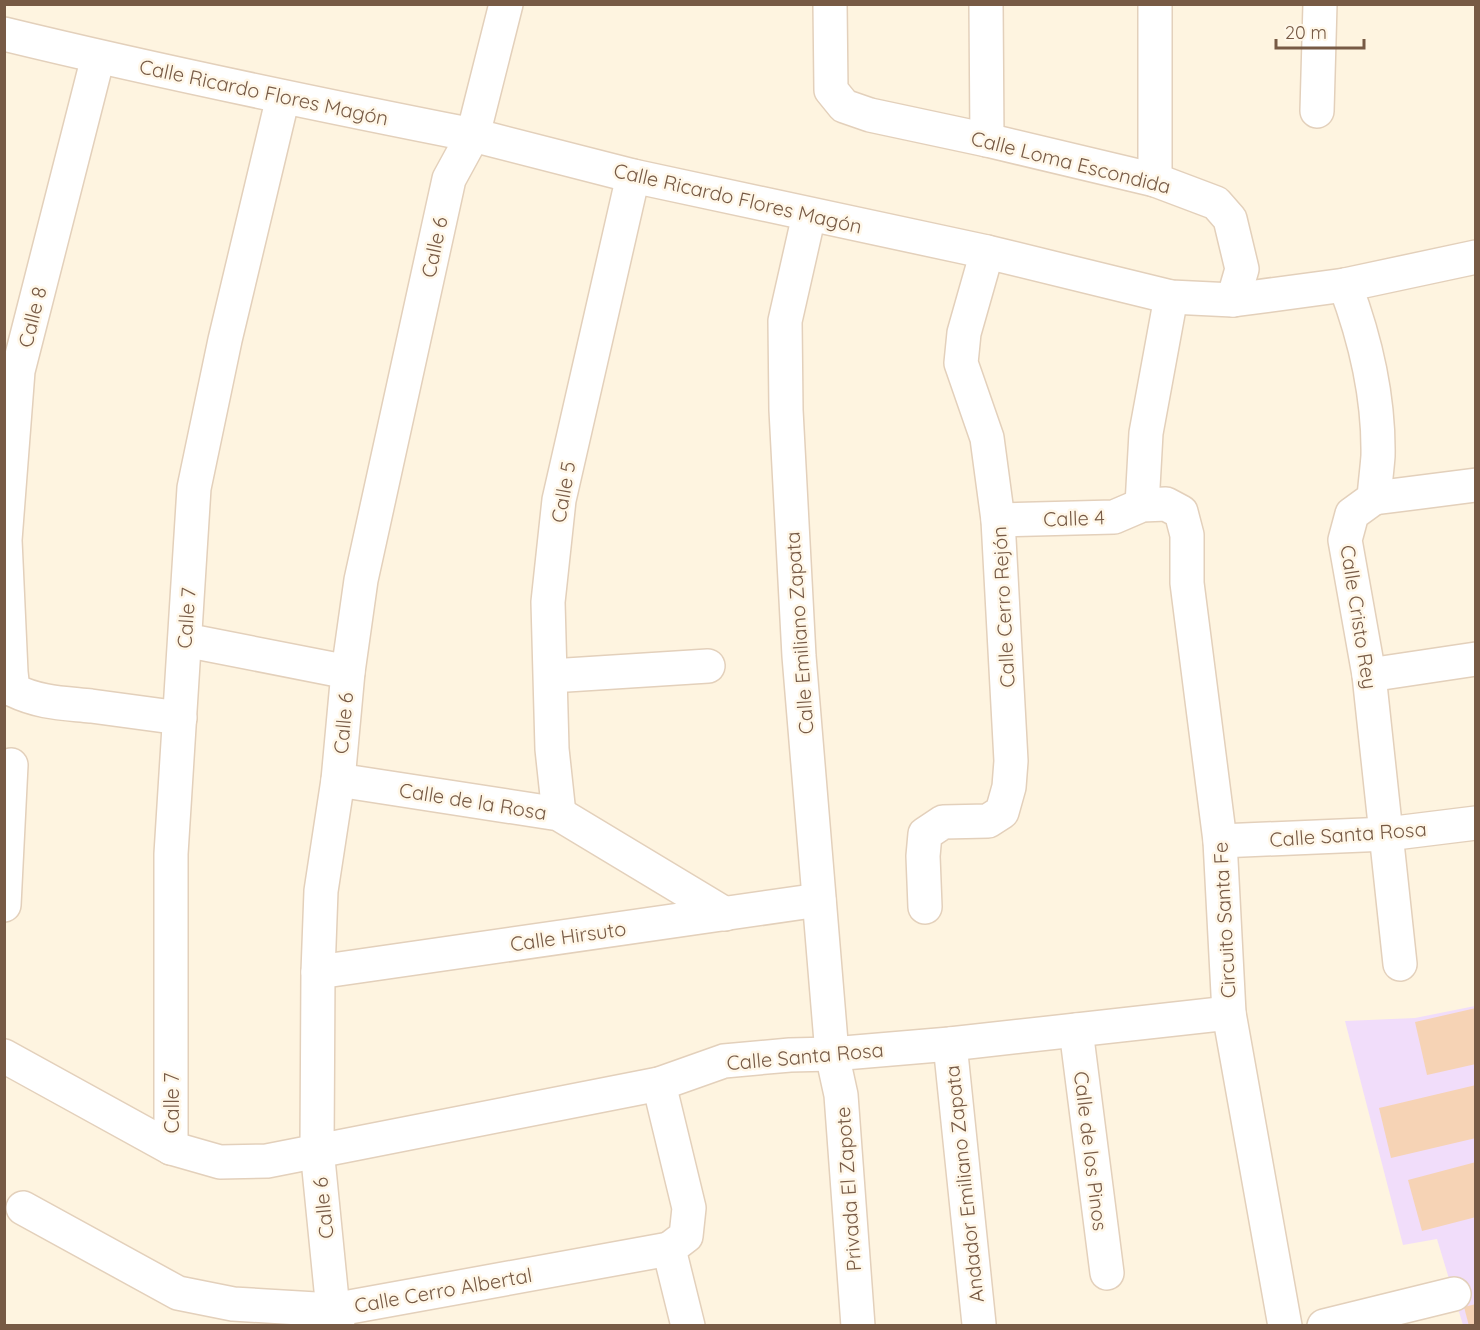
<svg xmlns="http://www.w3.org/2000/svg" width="1480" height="1330" font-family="Quicksand,sans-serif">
	<rect width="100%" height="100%" fill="#fef4e0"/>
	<!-- education -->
	<path fill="#f1ddfa" d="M1475,1006V1325H1463L1437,1239L1403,1245L1345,1021L1415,1018Z"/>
	<!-- building -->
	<g fill="#f6d3b5">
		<path d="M1476,1008V1064L1427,1075L1415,1022Z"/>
		<path d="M1476,1085V1138L1391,1158L1379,1108Z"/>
		<path d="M1476,1162V1217L1422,1231L1408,1180Z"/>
		<path d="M1476,1304V1326H1469L1464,1307Z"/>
	</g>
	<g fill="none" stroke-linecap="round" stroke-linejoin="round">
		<defs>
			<g id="minor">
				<path d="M830,4L831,90L844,106L870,115L987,140L1155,180L1216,203L1230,219L1242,269L1233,300"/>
				<path d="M986,4L987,140"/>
				<path d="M4,34C160,72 316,104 473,135L506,4"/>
				<path d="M98,57L18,371L5,540L11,672L13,690C40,703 62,703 91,706C120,710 150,714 180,718"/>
				<path d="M1317,111L1320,4"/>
				<path d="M1155,180V4"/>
				<path d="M809,215L785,321L786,410L799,656L832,1054L841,1095L858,1326"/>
				<path d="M1345,285C1365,338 1379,399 1378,456C1377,470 1375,484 1374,498L1352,514L1345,540L1369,675L1400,964"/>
				<path d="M1374,498L1476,485"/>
				<path d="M1142,505L1146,433L1171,297"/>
				<path d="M998,520L1114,517L1142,505L1166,504L1181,512L1187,535V583L1220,841L1229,1013L1285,1326"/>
				<path d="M185,640L348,672"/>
				<path d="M1369,675L1476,659"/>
				<path d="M551,676L708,666"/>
				<path d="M338,780L559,814L725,914"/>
				<path d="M559,814L552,749L548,602L559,500L633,176"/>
				<path d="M1220,841L1387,834L1476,823"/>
				<path d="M4,905L11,765"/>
				<path d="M925,907L923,856L925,834L943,822L988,821L1002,812L1009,787L1011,761L998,520L987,438L961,363L964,333L987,252"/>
				<path d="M318,972L819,900"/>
				<path d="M1076,1030L1107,1273"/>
				<path d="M950,1044L979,1324"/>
				<path d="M4,1056L171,1148L220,1162L267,1161L659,1084L724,1061L790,1055L832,1054L950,1044L1229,1013"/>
				<path d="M659,1084L689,1208L686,1236L669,1249L688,1326"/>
				<path d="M171,1148V854L194,488L225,340L283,97"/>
				<path d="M23,1208L178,1293L233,1304L333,1310L669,1249"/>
				<path d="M1324,1326L1454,1294"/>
			</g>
			<path id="tertiary" d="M338,1326L333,1310L317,1149L318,972L321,891L338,780L348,672L361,580L449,179L473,135L633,176L987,252L1171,297L1233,300L1345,285L1476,257"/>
		</defs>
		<!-- minor casing -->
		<use href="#minor" stroke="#e3d0bb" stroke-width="36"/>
		<!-- tertiary casing -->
		<use href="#tertiary" stroke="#e3d0bb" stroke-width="36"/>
		<!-- minor -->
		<use href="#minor" stroke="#fff" stroke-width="33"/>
		<!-- tertiary -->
		<use href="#tertiary" stroke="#fff" stroke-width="33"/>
	</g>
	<g text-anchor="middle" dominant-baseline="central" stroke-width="5" stroke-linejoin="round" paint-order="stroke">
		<!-- street labels -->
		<g font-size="20" fill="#775a45" stroke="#fff7e8">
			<text transform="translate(264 92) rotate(12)">Calle Ricardo Flores Magón</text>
			<text transform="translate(1071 162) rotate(14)">Calle Loma Escondida</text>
			<text transform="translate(738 198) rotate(13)">Calle Ricardo Flores Magón</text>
			<text transform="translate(434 247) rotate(-78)">Calle 6</text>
			<text transform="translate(32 317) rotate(-76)">Calle 8</text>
			<text transform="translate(563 492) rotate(-80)">Calle 5</text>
			<text transform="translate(1074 518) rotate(-2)">Calle 4</text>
			<text transform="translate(1003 607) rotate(-93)">Calle Cerro Rejón</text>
			<text transform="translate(1359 617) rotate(81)">Calle Cristo Rey</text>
			<text transform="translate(186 618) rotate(-86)">Calle 7</text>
			<text transform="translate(799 633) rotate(-94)">Calle Emiliano Zapata</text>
			<text transform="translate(343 723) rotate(-85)">Calle 6</text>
			<text transform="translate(473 801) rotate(9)">Calle de la Rosa</text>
			<text transform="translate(1348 834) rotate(-4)">Calle Santa Rosa</text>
			<text transform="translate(1224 920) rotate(-93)">Circuito Santa Fe</text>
			<text transform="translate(568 936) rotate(-8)">Calle Hirsuto</text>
			<text transform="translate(805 1056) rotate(-5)">Calle Santa Rosa</text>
			<text transform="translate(171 1103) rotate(-90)">Calle 7</text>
			<text transform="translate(1091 1151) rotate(83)">Calle de los Pinos</text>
			<text transform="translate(964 1184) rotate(-96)">Andador Emiliano Zapata</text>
			<text transform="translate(848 1189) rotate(-94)">Privada El Zapote</text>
			<text transform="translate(323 1208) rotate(-96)">Calle 6</text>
			<text transform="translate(443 1290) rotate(-10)">Calle Cerro Albertal</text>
		</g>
	</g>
	<!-- border -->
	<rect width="1480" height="1330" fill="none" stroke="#775a45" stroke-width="12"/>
	<!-- scale -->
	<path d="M1276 39v9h88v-9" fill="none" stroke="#775a45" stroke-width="3"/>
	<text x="1285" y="39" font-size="18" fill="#775a45" stroke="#fff7e8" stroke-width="4.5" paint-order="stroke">20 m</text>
</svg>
